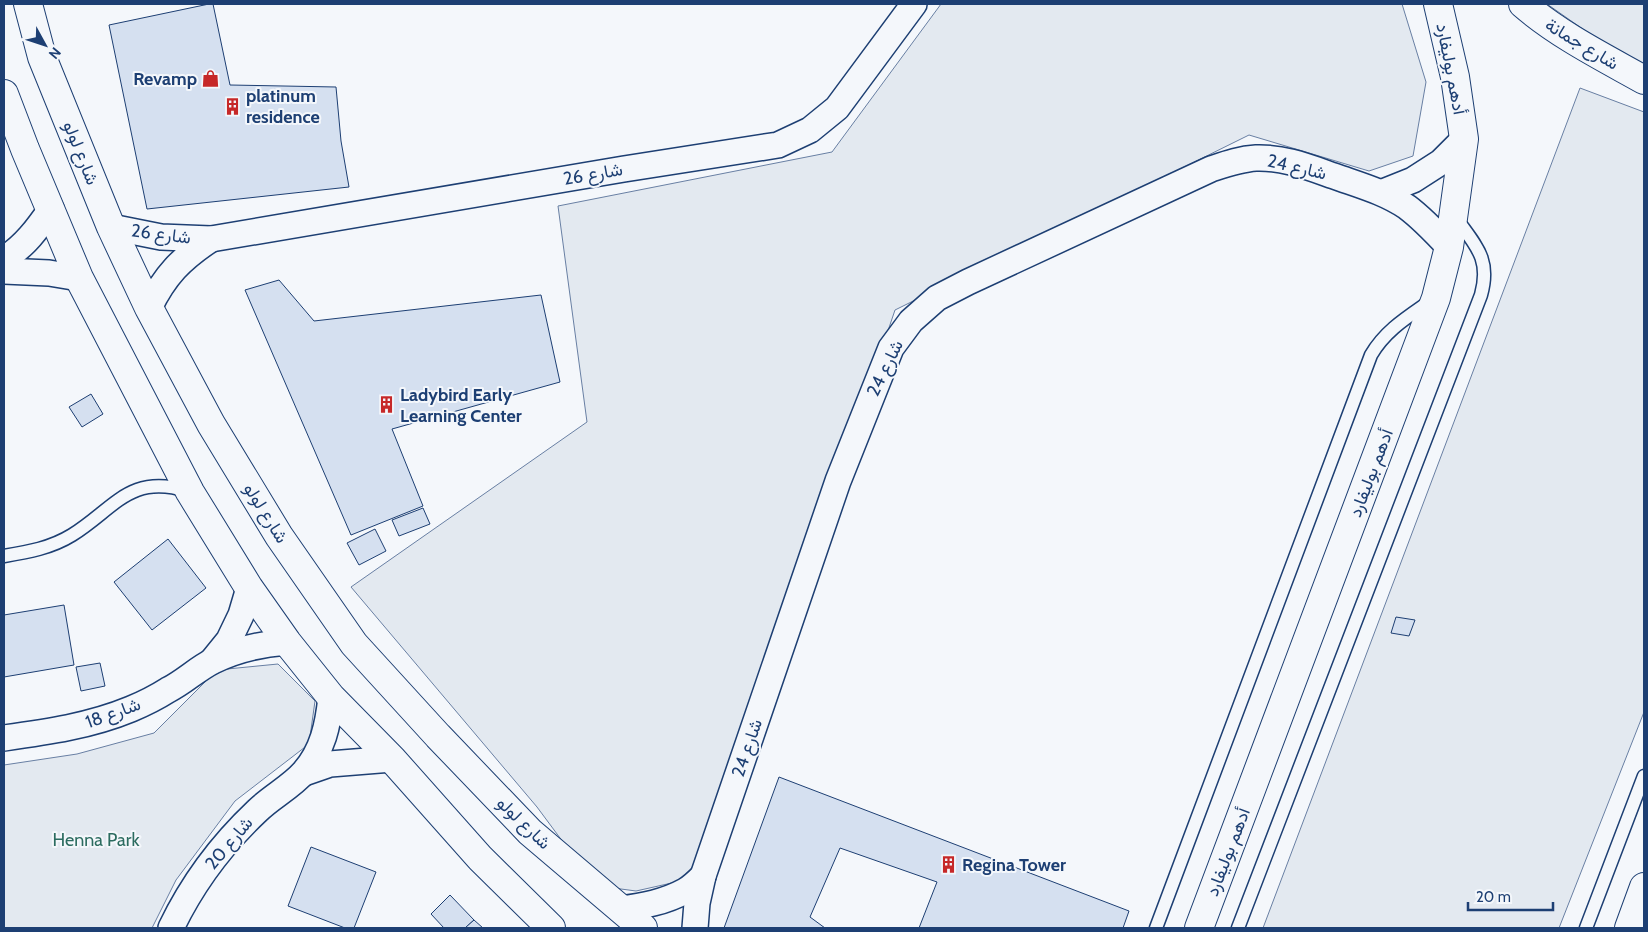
<svg xmlns="http://www.w3.org/2000/svg" width="1648" height="932" font-family="Cabin,Vazirmatn,sans-serif">
	<rect width="100%" height="100%" fill="#f4f7fb"/>
	<!-- green -->
	<g fill="#e3e9f0" stroke="#687fa3">
		<path d="M941,4H1402L1426,82L1413,156L1369,171L1249,135L895,310L703,876L636,891L606,887L586,873L537,807L351,587L587,422L558,206L832,152Z"/>
		<path d="M1547,4H1644V68L1607,46Z"/>
		<path d="M1580,88L1644,112V712L1559,928H1263Z"/>
		<path d="M278,664L315,701L309,744L235,801L176,880L152,928H4V765L77,754L154,733L217,670Z"/>
	</g>
	<!-- building -->
	<g fill="#d5e0f0" stroke="#1d3f73">
		<path d="M209,4H213L230,85L336,87L341,141L349,187L147,209L109,25Z"/>
		<path d="M279,280L314,321L541,295L560,382L392,429L423,506L351,535L245,290Z"/>
		<path d="M91,394L103,414L82,427L69,407Z"/>
		<path d="M423,508L430,524L399,536L392,520Z"/>
		<path d="M375,529L386,551L359,565L347,543Z"/>
		<path d="M168,539L206,588L152,630L114,582Z"/>
		<path d="M64,605L74,665L4,677V615Z"/>
		<path d="M1396,617L1415,620L1409,636L1391,633Z"/>
		<path d="M100,663L105,686L81,691L76,667Z"/>
		<path d="M779,777L1129,911L1123,928H919L937,882L840,848L810,917L825,928H724Z"/>
		<path d="M311,847L376,872L354,928H345L288,906Z"/>
		<path d="M450,895L474,920L465,928H444L431,914Z"/>
		<path d="M474,920L483,928H465Z"/>
	</g>
	<g fill="none" stroke-linecap="round" stroke-linejoin="round">
		<defs>
			<g id="lane">
				<path d="M4,556C28,552 51,548 72,535C114,509 130,473 187,491"/>
				<path d="M1156,928L1371,355C1385,331 1406,318 1429,302"/>
				<path d="M1238,928L1481,295C1491,259 1476,246 1456,218"/>
				<path d="M1586,928L1644,776"/>
			</g>
			<g id="street">
				<path d="M1383,192L1413,180L1441,162L1464,139"/>
				<path d="M111,227L161,237L211,239L624,169L778,145L810,130L837,108L914,4"/>
				<path d="M4,259C24,247 38,228 51,209"/>
				<path d="M4,271L49,273L79,278"/>
				<path d="M149,308C165,275 181,259 211,239"/>
				<path d="M212,661L229,640L241,615L249,588"/>
				<path d="M4,738C47,732 90,726 131,709C143,704 157,697 168,690C184,682 197,669 213,661C237,649 261,644 287,642"/>
				<path d="M304,773L330,764L392,759"/>
				<path d="M620,909C643,906 665,902 685,891C692,887 698,881 703,876"/>
				<path d="M171,928C192,884 221,845 257,811C271,797 291,787 304,772C323,750 328,725 331,697"/>
				<path d="M695,928L697,903L703,876L838,481L891,348L911,321L937,298L968,282L1211,169C1226,164 1240,159 1256,158C1283,157 1308,167 1334,176C1359,185 1385,192 1407,207C1423,219 1436,233 1449,247"/>
			</g>
			<g id="secondary">
				<path d="M28,4L42,57L111,227L149,308L211,424L279,536L354,644L438,736L530,832L643,928"/>
				<path d="M1523,4C1559,35 1603,57 1644,80"/>
				<path d="M4,94L25,149L79,278L190,492L249,588L287,642L331,697L392,759L480,858L551,928"/>
				<path d="M1199,928L1436,298L1449,247L1464,139L1455,77L1438,4"/>
				<path d="M1629,928L1644,887"/>
			</g>
		</defs>
		<!-- lane casing -->
		<use href="#lane" stroke="#1d3f73" stroke-width="15"/>
		<!-- street casing -->
		<use href="#street" stroke="#1d3f73" stroke-width="28"/>
		<!-- secondary casing -->
		<use href="#secondary" stroke="#1d3f73" stroke-width="30"/>
		<!-- lane -->
		<use href="#lane" stroke="#f4f7fb" stroke-width="12"/>
		<!-- street -->
		<use href="#street" stroke="#f4f7fb" stroke-width="25"/>
		<!-- secondary -->
		<use href="#secondary" stroke="#f4f7fb" stroke-width="28"/>
	</g>
	<!-- icons -->
	<defs>
		<symbol id="shop-bare" viewBox="-9 -9 18 18"><path d="M-5-2.5h2.3a2.7 3.5 0 0 1 5.4 0H5L5.5 6h-11ZM-1.5-2.5h3a1.5 2.3 0 0 0-3 0Z" fill="#c62828" stroke="#f4f7fb" stroke-width="2.5" paint-order="stroke"/></symbol>
		<symbol id="building-bare" viewBox="-9 -9 18 18"><path d="M-4-6H4V6H1V3H-1V6H-4ZM-2.5-4.3h1.7v1.8h-1.7ZM.8-4.3h1.7v1.8H.8ZM-2.5-1h1.7V.8h-1.7ZM.8-1h1.7V.8H.8Z" fill="#c62828" stroke="#f4f7fb" stroke-width="2.5" paint-order="stroke"/></symbol>
	</defs>
	<g fill-rule="evenodd">
		<use href="#shop-bare" x="198" y="66" width="25" height="25"/>
		<use href="#building-bare" x="220" y="94" width="25" height="25"/>
		<use href="#building-bare" x="374" y="392" width="25" height="25"/>
		<use href="#building-bare" x="936" y="852" width="25" height="25"/>
	</g>
	<g text-anchor="middle" dominant-baseline="central" stroke-width="4" stroke-linejoin="round" paint-order="stroke">
		<!-- street labels -->
		<g font-size="18" fill="#1d3f73" stroke="#f4f7fb">
			<text transform="translate(1582 44) rotate(31)">شارع جمانة</text>
			<text transform="translate(1451 69) rotate(79)">أدهم بوليفارد</text>
			<text transform="translate(81 153) rotate(68)">شارع لولو</text>
			<text transform="translate(1297 167) rotate(13)">شارع 24</text>
			<text transform="translate(593 174) rotate(-10)">شارع 26</text>
			<text transform="translate(161 234) rotate(7)">شارع 26</text>
			<text transform="translate(885 368) rotate(-64)">شارع 24</text>
			<text transform="translate(1371 473) rotate(-69)">أدهم بوليفارد</text>
			<text transform="translate(266 513) rotate(58)">شارع لولو</text>
			<text transform="translate(113 713) rotate(-20)">شارع 18</text>
			<text transform="translate(747 748) rotate(-71)">شارع 24</text>
			<text transform="translate(524 823) rotate(44)">شارع لولو</text>
			<text transform="translate(229 843) rotate(-50)">شارع 20</text>
			<text transform="translate(1228 852) rotate(-69)">أدهم بوليفارد</text>
		</g>
		<!-- poi labels -->
		<g font-size="18" font-weight="bold" fill="#1d3f73" stroke="#f4f7fb" text-anchor="start">
			<text x="197" y="79" text-anchor="end">Revamp</text>
			<text x="246" y="96">platinum<tspan x="246" dy="21">residence</tspan></text>
			<text x="400" y="395">Ladybird Early<tspan x="400" dy="21">Learning Center</tspan></text>
			<text x="962" y="865">Regina Tower</text>
		</g>
		<!-- park labels -->
		<g font-size="18" fill="#2c6c60" stroke="#f4f7fb">
			<text x="96" y="840">Henna Park</text>
		</g>
	</g>
	<!-- border -->
	<rect width="1648" height="932" fill="none" stroke="#1d3f73" stroke-width="10"/>
	<!-- north arrow -->
	<g transform="translate(45 45) rotate(130)" stroke="#f4f7fb" stroke-width="4" paint-order="stroke">
	<path d="M0-4L9 19L0 12L-9 19Z" fill="#1d3f73"/>
	<text y="-8" font-size="14" font-weight="bold" text-anchor="middle" fill="#1d3f73">N</text>
	</g>
	<!-- scale -->
	<path d="M1468 902v8h85v-8" fill="none" stroke="#1d3f73" stroke-width="2.5"/>
	<text x="1476" y="902" font-size="15" fill="#1d3f73" stroke="#f4f7fb" stroke-width="4" paint-order="stroke">20 m</text>
</svg>
